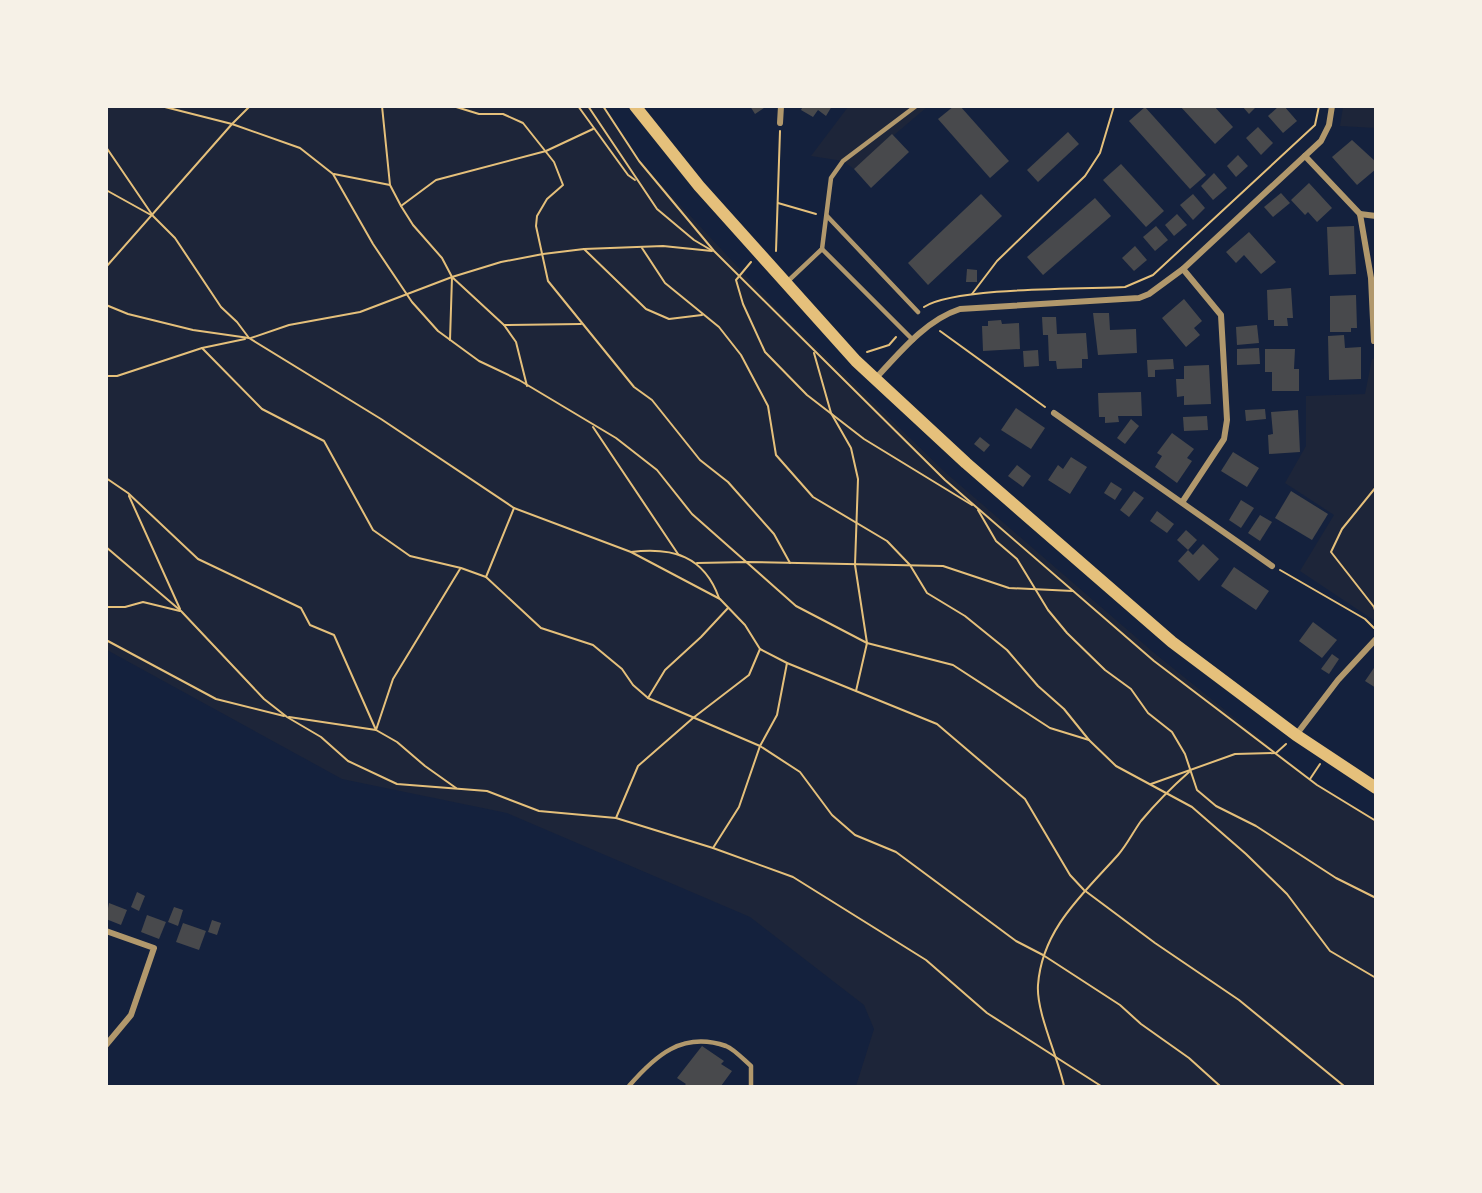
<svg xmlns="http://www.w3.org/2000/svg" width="1482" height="1193" font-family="Barlow,sans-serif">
	<rect width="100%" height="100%" fill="#14213d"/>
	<!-- green -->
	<g fill="#1d2539">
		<path d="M106,107H603L639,161L777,309L946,473L1153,652L1313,781L1375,819V1086H856L874,1029L864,1005L750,917L507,813L342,779L107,650Z"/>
		<path d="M848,107H927L854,169L843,161L811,156Z"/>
		<path d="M1343,107H1375V128L1340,126Z"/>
		<path d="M1375,358V621L1300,571L1334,515L1285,483L1306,446V396L1365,394L1372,359Z"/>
	</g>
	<!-- building -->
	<g fill="#48494c">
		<path d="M750,106H767L755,114Z"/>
		<path d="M803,106H832L826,116L818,110L813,117L801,110Z"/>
		<path d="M954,106H960L1009,161L990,178L938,119Z"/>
		<path d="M1180,106H1214L1233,127L1215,144Z"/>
		<path d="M1242,106H1257L1249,114Z"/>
		<path d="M1279,106H1284L1297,121L1283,133L1268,116Z"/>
		<path d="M1145,107L1206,175L1190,189L1129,121Z"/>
		<path d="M1258,127L1273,143L1261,155L1246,138Z"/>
		<path d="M1068,132L1079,144L1038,182L1027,170Z"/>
		<path d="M892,134L909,152L871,188L854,169Z"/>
		<path d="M1352,140L1376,162V169L1357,185L1332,157Z"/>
		<path d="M1238,155L1248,166L1236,177L1227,166Z"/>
		<path d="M1121,164L1164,211L1146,227L1103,180Z"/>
		<path d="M1214,173L1227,188L1213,200L1201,186Z"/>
		<path d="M1309,183L1332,208L1317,222L1308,212L1305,215L1291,200Z"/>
		<path d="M1281,193L1290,203L1273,217L1264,207Z"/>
		<path d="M981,194L1002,216L928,285L908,263Z"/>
		<path d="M1193,194L1205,208L1193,220L1180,205Z"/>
		<path d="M1095,198L1111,216L1043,275L1027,257Z"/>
		<path d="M1177,214L1187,225L1174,236L1165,225Z"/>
		<path d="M1156,226L1168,240L1155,251L1143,237Z"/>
		<path d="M1354,226L1356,274L1329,275L1327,227Z"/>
		<path d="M1249,232L1276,262L1261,274L1244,255L1236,263L1226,252Z"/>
		<path d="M1135,246L1147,260L1134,271L1122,258Z"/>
		<path d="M967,269L977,270V282H966Z"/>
		<path d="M1291,288L1293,318H1287L1288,326H1274V320H1268L1267,290Z"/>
		<path d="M1356,295L1357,328H1351V332H1330V296Z"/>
		<path d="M1184,299L1202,321L1194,328L1200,335L1186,347L1162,318Z"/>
		<path d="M1093,313H1109L1110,330L1136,329L1137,353L1098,355Z"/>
		<path d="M1042,317H1056L1057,334L1086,333L1088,359H1082V368L1057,369L1056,361H1049L1048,335H1043Z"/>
		<path d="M1001,320L1002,324L1019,323L1020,349L983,351L982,326H988V321Z"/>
		<path d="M1257,325L1259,343L1237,345L1236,327Z"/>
		<path d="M1344,335L1345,348L1361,347V379L1329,380L1328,336Z"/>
		<path d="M1259,348L1260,364L1237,365V349Z"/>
		<path d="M1265,349H1295L1294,369H1299V391H1272V372H1265Z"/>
		<path d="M1038,350L1039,366L1024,367L1023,351Z"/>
		<path d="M1173,359L1174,369L1155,370V377H1148L1147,360Z"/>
		<path d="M1209,365L1211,404L1184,405V396L1177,397L1176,379H1184V366Z"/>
		<path d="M1141,392L1142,416H1118L1119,422L1105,423V417H1099L1098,393Z"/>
		<path d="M1016,408L1045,428L1031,449L1001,430Z"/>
		<path d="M1265,409L1266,419L1246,421L1245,410Z"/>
		<path d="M1298,410L1300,452L1269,454L1268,435L1273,434L1271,412Z"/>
		<path d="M1207,416L1208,430L1184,431L1183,417Z"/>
		<path d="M1131,419L1139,426L1125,444L1117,438Z"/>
		<path d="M1172,433L1194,449L1187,458L1192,461L1177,483L1155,467L1162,456L1157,453Z"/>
		<path d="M980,437L990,445L984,452L974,444Z"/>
		<path d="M1233,452L1259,468L1247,487L1221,471Z"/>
		<path d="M1071,457L1087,467L1070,494L1048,480L1058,465L1063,469Z"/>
		<path d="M1017,465L1031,476L1023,487L1008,476Z"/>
		<path d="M1111,482L1122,489L1115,500L1104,493Z"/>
		<path d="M1134,491L1144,498L1129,517L1120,510Z"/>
		<path d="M1291,491L1328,514L1312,540L1275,518Z"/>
		<path d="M1241,500L1254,508L1241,528L1229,520Z"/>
		<path d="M1157,511L1174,524L1167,533L1150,521Z"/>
		<path d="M1260,515L1272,522L1260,541L1248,533Z"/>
		<path d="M1186,530L1197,540L1188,550L1177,540Z"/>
		<path d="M1203,544L1219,559L1199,581L1178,561L1188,550L1193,555Z"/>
		<path d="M1234,567L1269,591L1256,610L1221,586Z"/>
		<path d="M1313,622L1337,640L1322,658L1299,641Z"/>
		<path d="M1332,654L1339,659L1329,674L1321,669Z"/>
		<path d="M1376,665V688L1365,681Z"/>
		<path d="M137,892L145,896L139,911L131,907Z"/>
		<path d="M109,903L127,910L121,925L106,919Z"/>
		<path d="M174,907L183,910L178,926L168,922Z"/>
		<path d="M147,915L166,922L159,939L141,932Z"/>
		<path d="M212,920L221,923L217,935L208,932Z"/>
		<path d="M183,923L206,931L199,950L176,942Z"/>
		<path d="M702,1046L724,1061L721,1064L732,1071L721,1086H684L686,1084L677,1078Z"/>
	</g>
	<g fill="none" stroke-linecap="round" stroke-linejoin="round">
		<!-- path -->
		<g stroke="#e5c07b" stroke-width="2">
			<path d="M161,106L232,124L300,148L333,174L373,244L412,302L438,331L479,361L519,380L616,438L657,470L692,514L796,606L867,643L953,665L1050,728L1089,740"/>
			<path d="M382,106L390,185L401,206L413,225L442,258L452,277L504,325L581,324"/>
			<path d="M453,106L479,114H503L523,123L554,162L563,185L547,199L537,216L536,226L548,281L634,387L652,400L700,460L728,482L774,534L790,563"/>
			<path d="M578,106L628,175L635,180"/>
			<path d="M588,106L657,209L694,240L711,250"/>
			<path d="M603,106L639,161L714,251L945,480L1154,661L1317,785L1376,821"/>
			<path d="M106,147L153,216L175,238L221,307L237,322L249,338"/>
			<path d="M334,174L390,185"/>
			<path d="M106,190L151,215"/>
			<path d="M778,203L816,214"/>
			<path d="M401,206L436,180L546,151L593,129"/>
			<path d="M642,248L665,283L719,327L741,355L768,406L776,455L813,497L887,541L910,565L927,593L965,616L1007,650L1038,686L1064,709L1089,740L1116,766L1192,807L1246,854L1287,894L1330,951L1376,978"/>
			<path d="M584,249L646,309L669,319L702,315"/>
			<path d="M776,251L780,131"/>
			<path d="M751,262L736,280L743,304L765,352L807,395L864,439L972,505"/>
			<path d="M106,267L232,124L250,106"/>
			<path d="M972,294L997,261L1085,176L1100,153L1114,106"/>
			<path d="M106,305L128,314L193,330L249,338L381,419L514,508L631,552L720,599L745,625L760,649L787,663L937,724L1025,799L1070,875L1084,890L1155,943L1239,1000L1344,1086"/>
			<path d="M924,307C955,287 1083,289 1125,287L1153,275L1315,125L1319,106"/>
			<path d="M504,325L516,342L527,386"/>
			<path d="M940,331L1045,407"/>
			<path d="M251,338L289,325L360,312L452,277L501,262L543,254L584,249L663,246L712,251"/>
			<path d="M450,340L452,277"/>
			<path d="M202,348L262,409L324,441L373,530L410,556L461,568L486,577L541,628L593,645L622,669L633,685L648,698L760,746L800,772L832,815L855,835L896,852L1016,941L1043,955L1120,1005L1141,1024L1189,1058L1220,1086"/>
			<path d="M867,352L889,345L896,337"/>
			<path d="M814,353L831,413L851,448L858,479L855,565L867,643L856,691"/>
			<path d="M106,376H117L202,348L245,339"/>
			<path d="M593,427L678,554"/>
			<path d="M106,478L128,493L198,559L301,608L310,625L334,635L376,730"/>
			<path d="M1376,487L1342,529L1331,552L1374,607L1376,613"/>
			<path d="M129,496L180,609"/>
			<path d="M978,510L996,541L1017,559L1048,610L1067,633L1105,670L1131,689L1148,713L1172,732L1185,754L1197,790L1216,806L1256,826L1336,878L1376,898"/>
			<path d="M106,547L181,611L264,699L287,717L321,737L348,761L397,784L487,791L539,811L616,818L713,848L793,877L926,960L987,1013L1101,1086"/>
			<path d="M631,552C673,547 704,556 719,598"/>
			<path d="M697,563L747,562L943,566L1009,588L1073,591"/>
			<path d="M1280,570L1365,619L1374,628"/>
			<path d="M486,577L514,508"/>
			<path d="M106,607H125L143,602L180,611"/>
			<path d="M106,640L216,699L284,716"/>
			<path d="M648,698L665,670L701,637L728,608"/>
			<path d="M289,717L376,730L397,742L425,766L456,788"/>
			<path d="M376,730L393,679L460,569"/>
			<path d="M1310,779L1320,764"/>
			<path d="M1151,784L1235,754L1276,753L1286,744"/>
			<path d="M616,818L638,766L693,718L749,675L760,649"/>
			<path d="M713,848L739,807L760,746L777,715L787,663"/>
			<path d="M1064,1086C1058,1057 1036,1012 1038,985C1042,929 1083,894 1118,855C1127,845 1133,832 1141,821C1156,803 1172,787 1189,772"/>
		</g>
		<!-- service -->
		<g stroke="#b1986c" stroke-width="4.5">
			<path d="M827,216L918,312"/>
			<path d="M822,249L913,340"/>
			<path d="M787,282L822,249L831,178L843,161L916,106"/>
			<path d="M629,1086C655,1056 682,1031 726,1046C734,1049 744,1060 751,1066V1086"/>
		</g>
		<!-- minor -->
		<g stroke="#b1986c" stroke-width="6">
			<path d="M780,123L781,106"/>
			<path d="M1305,156L1360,214L1371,278L1374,341"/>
			<path d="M1360,214L1376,216"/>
			<path d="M876,378C900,352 926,320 960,309L1139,298L1149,294L1183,269L1321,141L1329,125L1332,106"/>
			<path d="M1054,413L1272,566"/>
			<path d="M1183,501L1224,439L1227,420L1221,315L1183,269"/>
			<path d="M1296,735L1338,680L1376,639"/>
			<path d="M106,931L154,948L131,1015L106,1045"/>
		</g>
		<!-- secondary -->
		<path stroke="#e5c07b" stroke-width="12" d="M635,106L699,186L856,361L966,463L1172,642L1296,735L1376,788"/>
	</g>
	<!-- border -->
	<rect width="1482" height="1193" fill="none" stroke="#f6f1e7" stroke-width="216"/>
</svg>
